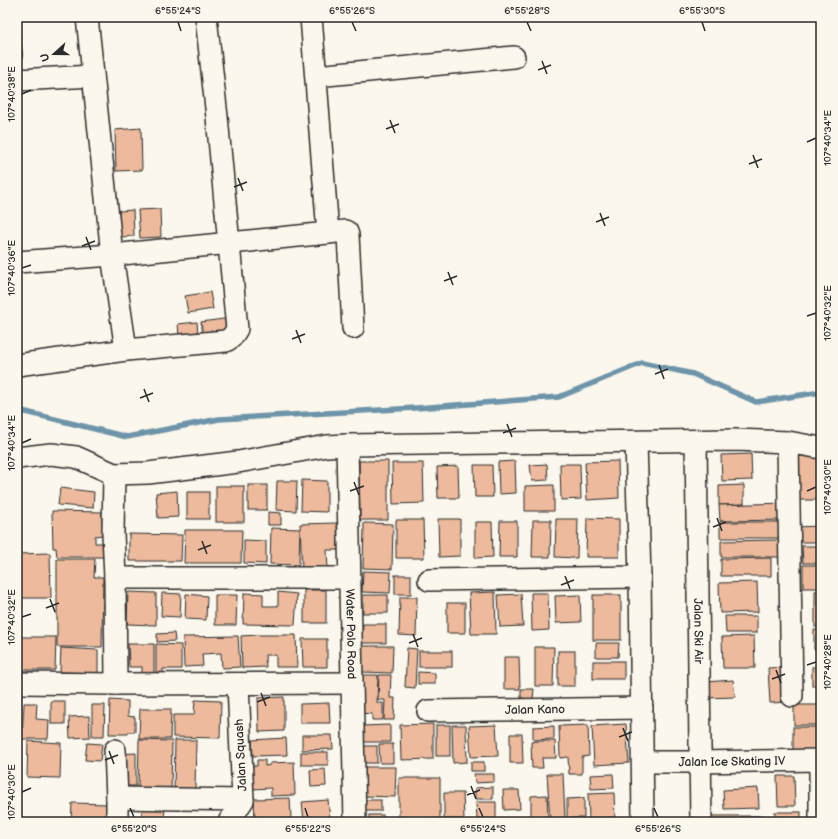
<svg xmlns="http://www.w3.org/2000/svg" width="838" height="839" font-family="'Balsamiq Sans',sans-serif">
	<rect width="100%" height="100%" fill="#fbf7ec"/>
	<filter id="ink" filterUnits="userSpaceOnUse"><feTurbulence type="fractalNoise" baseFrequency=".025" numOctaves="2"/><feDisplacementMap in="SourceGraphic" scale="8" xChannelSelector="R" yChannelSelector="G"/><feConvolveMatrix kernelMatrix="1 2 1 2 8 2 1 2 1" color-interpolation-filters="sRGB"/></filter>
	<g filter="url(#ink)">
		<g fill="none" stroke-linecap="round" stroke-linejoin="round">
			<!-- stream -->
			<path stroke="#6e94a9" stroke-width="5.5" d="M17,411L18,410L127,437L219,419L416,408L559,397L642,363L693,374L756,402L821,392"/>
		</g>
		<!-- building -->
		<g fill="#edba9e" stroke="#2b2b2b">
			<path d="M17,34H20L23,58L17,59Z"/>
			<path d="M141,128L142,170L116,171L115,130Z"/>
			<path d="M160,209L161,237L140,238L138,210Z"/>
			<path d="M133,210L134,236L120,237L119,211Z"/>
			<path d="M210,292L213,309L188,313L185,296Z"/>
			<path d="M231,318L233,330L203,334L201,322Z"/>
			<path d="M197,322L198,334L179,336L178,324Z"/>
			<path d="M751,454L752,480L722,481L721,455Z"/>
			<path d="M790,456H818L817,500H790Z"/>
			<path d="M359,461H388V520H360Z"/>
			<path d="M515,461L516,493L499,494L498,462Z"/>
			<path d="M618,461L619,498L587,500L585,462Z"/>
			<path d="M392,463H423L424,503L393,504Z"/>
			<path d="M547,464L548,480L532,481L530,465Z"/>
			<path d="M560,464H580L581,499L561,500Z"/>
			<path d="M474,465H492L493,497H475Z"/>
			<path d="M458,466L459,498H438L437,467Z"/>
			<path d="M302,480L327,481V512L301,511Z"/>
			<path d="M277,481H297L296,511L276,510Z"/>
			<rect x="248" y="485" width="19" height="25"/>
			<path d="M554,485V511H525V486Z"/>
			<path d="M744,485V504L719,505V486Z"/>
			<rect x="216" y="486" width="28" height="36"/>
			<path d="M60,488L94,492L93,508L58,505Z"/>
			<path d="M177,491L178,517L158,518L156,493Z"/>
			<rect x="187" y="492" width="22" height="27"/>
			<path d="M786,503V520L720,521L719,505Z"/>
			<path d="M52,511L102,512V535L95,536V543H103V557H57L56,548H53Z"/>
			<path d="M268,512L281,513V525H268Z"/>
			<path d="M587,518L619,519V557H586Z"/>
			<path d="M438,519H460V556L439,557Z"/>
			<path d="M556,519H578L577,558L555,557Z"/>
			<path d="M396,520H423L424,558H396Z"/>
			<path d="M533,520H551L550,557H532Z"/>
			<path d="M500,521H517V557H499Z"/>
			<path d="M475,522H492L493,557L475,558Z"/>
			<path d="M720,522H785L786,538H720Z"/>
			<path d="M337,523L338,550H327L328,570H302L300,524Z"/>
			<path d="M364,523L393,524L392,569L363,568Z"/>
			<path d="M821,526V542H796V527Z"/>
			<path d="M271,528L300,529L299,565L270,564Z"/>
			<path d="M185,530H242L241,563H184Z"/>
			<path d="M129,534L182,535L181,561H129Z"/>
			<path d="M244,540L266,541V564L244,563Z"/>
			<path d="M780,540V557H721V541Z"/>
			<path d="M802,546H819V563H803Z"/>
			<path d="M50,553L51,598H19L18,554Z"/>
			<path d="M771,558V576H721V559Z"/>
			<path d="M57,559H95L94,577H103L102,647H57Z"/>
			<rect x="803" y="565" width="18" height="23"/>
			<path d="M363,571L391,572L390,593L362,592Z"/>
			<rect x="395" y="575" width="16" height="19"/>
			<path d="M757,582L758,612L720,613L719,583Z"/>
			<rect x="304" y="590" width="22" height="33"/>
			<rect x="815" y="591" width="6" height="36"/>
			<path d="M128,592L156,593V625L127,624Z"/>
			<path d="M278,592L297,594L295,625L243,624L244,593L263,594V606H278Z"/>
			<path d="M495,592L496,634H471L469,593Z"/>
			<path d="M162,593L181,594L180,617L161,616Z"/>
			<path d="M531,593H548L549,630L532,631Z"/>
			<path d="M186,594L207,596L206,620L185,619Z"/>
			<path d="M521,594L523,626L500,627L498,595Z"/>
			<path d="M215,595H237L236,625H215Z"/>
			<rect x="363" y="595" width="25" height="18"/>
			<path d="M580,595L581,622L556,623L555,596Z"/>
			<rect x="593" y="595" width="28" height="45"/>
			<path d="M400,597H417L416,636L399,635Z"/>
			<rect x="447" y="603" width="18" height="30"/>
			<path d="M725,616H757V633H726Z"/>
			<path d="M363,624H386V643H362Z"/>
			<rect x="814" y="630" width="7" height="19"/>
			<path d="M174,633L175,641L157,642V634Z"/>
			<path d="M258,635H296L297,667H276V655H265L266,667L242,668L241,636Z"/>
			<path d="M238,636L240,667L222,668L221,653L202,654L203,666L184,667L183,637Z"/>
			<path d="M754,636L755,668H723L722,637Z"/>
			<path d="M20,637H56L55,670H20Z"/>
			<path d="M302,639H327V667H303Z"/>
			<path d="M596,643H619L618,657H596Z"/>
			<path d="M128,644H154V677H142V667H129Z"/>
			<path d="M156,644L181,645V669H163V679L156,678Z"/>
			<path d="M362,646H393L392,673L361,672Z"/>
			<path d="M535,647H554L553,686H535Z"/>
			<path d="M61,648L98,650V673L60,672Z"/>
			<path d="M407,648L417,649L415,688L405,687Z"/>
			<rect x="419" y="651" width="33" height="16"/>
			<rect x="558" y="651" width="17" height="35"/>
			<path d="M504,657H519L520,689H504Z"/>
			<rect x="593" y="661" width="31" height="18"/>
			<path d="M785,667L788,702L770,703L768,668Z"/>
			<rect x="812" y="667" width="9" height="19"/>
			<path d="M418,672L435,673V684H418Z"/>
			<path d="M360,675H378L377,703H383V720H372V714L359,713Z"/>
			<path d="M379,675H391L390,698H395L394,720H384L385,700H378Z"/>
			<path d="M733,680L735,697L706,698L705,682Z"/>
			<path d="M521,689H534L533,699L521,698Z"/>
			<path d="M284,697V731L259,732L258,698Z"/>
			<path d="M110,700L128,701V716L135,717V732H128V734H109Z"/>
			<path d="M195,700L221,701L220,738L173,737V715H194Z"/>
			<rect x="51" y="701" width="14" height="23"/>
			<path d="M24,703H37L36,719L49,720L48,739H22Z"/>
			<path d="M329,703L330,723H300V704Z"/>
			<path d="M92,705H105L104,736H92Z"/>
			<rect x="794" y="705" width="27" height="20"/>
			<path d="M140,709H171L170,739H139Z"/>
			<path d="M89,716L90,737L70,738L69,717Z"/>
			<path d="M433,724V759L401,760L400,725Z"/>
			<path d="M626,724L629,763L594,765L592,726Z"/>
			<path d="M390,725V742H363L362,726Z"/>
			<rect x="436" y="725" width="14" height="31"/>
			<path d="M452,725H466L467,762L453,763Z"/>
			<path d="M496,725L498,756L471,757L469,726Z"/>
			<path d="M588,725L589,756L582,757V774H569L568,757L560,758L559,726Z"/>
			<path d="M554,726V739L533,740V727Z"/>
			<rect x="793" y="727" width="28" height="24"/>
			<path d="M510,734H522L523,763H510Z"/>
			<path d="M302,735H332L333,749L302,750Z"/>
			<path d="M286,738L287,755L253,756L252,740Z"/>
			<path d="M139,740L172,741L171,792L138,791Z"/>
			<path d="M175,740H196L195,791H174Z"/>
			<path d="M28,741L61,743L60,778L27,777Z"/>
			<path d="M537,741H555L556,758H542L543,768H532L531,742Z"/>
			<path d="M87,743L102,744L100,761L85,760Z"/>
			<path d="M379,744H393V763H380Z"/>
			<rect x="363" y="746" width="14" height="17"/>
			<rect x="301" y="752" width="27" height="13"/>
			<path d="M136,753V786H117V754Z"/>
			<path d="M257,760H265V766L270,765V763L294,762L295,795L271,796V788L252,789L251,766H257Z"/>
			<rect x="471" y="762" width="13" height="9"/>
			<path d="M365,767H396L395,797L364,796Z"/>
			<path d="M325,769L326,786L311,787L310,770Z"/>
			<path d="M474,774H494V782L475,783Z"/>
			<path d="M547,774H563L565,819L550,820Z"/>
			<path d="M613,774L614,788L591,789L590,775Z"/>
			<path d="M777,776H794L795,806H778Z"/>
			<path d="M399,778H440V819L399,820Z"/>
			<path d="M493,787V799H475V788Z"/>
			<path d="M758,788L759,808L724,809L723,790Z"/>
			<path d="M503,790H519L520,809L504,810Z"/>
			<path d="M444,793H463L464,819H444Z"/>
			<path d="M614,793L615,817L589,819L588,794Z"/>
			<path d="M547,795L548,818H531V796Z"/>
			<path d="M290,798L291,819L255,820L254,799Z"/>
			<path d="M584,798V818H567V799Z"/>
			<path d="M328,800L330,819L304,821L302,802Z"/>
			<rect x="365" y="800" width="16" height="11"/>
			<path d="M476,802H496V819H477Z"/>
			<path d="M72,803L107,804L106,822H71Z"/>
			<path d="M142,806L165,808L164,822H141Z"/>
			<rect x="775" y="812" width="26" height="10"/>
			<rect x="369" y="815" width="14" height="7"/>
			<rect x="712" y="816" width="53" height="6"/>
		</g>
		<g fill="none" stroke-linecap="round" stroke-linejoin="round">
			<defs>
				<g id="minor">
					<path d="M87,17L112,255L126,350"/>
					<path d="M311,17L328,233L345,231L347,232L348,235L353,328"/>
					<path d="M316,76L514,57"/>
					<path d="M17,80L93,76"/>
					<path d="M17,262L112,255L328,233"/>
					<path d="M17,365L126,350L226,341L232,337L237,329L217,117L206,17"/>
					<path id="s1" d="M696,441L701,822"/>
					<path d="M636,442L640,577L643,822"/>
					<path d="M788,442L792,696"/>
					<path id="s2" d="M347,445L355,822"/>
					<path d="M17,458L51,454L76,457L114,474L148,473L238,462L327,446L347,445L735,440L788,442L821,448"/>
					<path d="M114,474L113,533L115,578L116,684"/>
					<path d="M115,578H349"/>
					<path d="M429,580L640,577"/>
					<path d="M17,683L116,684L352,683"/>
					<path id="s3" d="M428,711L642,708"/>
					<path d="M115,750L117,798"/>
					<path d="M820,760V822"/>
					<path id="s4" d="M643,762H699L821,760"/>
					<path d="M117,822V798L243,800"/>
					<path d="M229,822L243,800L238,684"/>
				</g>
			</defs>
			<!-- minor casing -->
			<use href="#minor" stroke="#2b2b2b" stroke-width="24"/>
			<!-- minor -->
			<use href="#minor" stroke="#fbf7ec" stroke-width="21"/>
		</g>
	</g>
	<!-- ticks -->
	<path fill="none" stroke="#2b2b2b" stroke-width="1.5" d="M178,22L181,31M352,22L356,31M527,22L531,31M702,22L705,31M542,61L547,74M538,70L551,65M22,94L31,90M390,120L395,133M386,129L399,124M807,142L816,138M753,155L758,168M749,164L762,159M238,178L243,191M234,187L247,182M600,213L605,226M596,222L609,217M86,237L91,250M82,246L95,241M22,268L31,265M448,272L453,285M444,281L457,276M807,316L816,313M296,330L301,343M292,339L305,334M659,365L664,379M655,374L668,369M144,389L149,402M140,398L153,393M507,424L512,437M503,433L516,428M22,443L31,439M354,482L359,495M350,491L364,486M807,491L816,487M717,518L722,531M713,527L726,522M202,541L207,554M198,550L211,545M565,576L570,589M561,585L574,580M50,599L55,612M46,608L59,603M22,617L31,614M413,634L418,647M409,643L422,638M807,665L816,662M776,670L781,683M772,679L785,674M261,693L266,706M257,702L270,697M623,728L628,741M619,737L632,732M109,751L114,764M105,760L118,755M471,786L476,799M22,792L31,788M467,795L480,790M130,808L134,817M305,808L308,817M479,808L483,817M654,808L658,817"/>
	<g text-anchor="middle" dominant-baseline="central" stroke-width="4" stroke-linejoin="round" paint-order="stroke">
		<!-- street labels -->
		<g font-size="12" fill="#2b2b2b" stroke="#fbf7ec">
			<text stroke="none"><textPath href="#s1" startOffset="190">Jalan Ski Air</textPath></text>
			<text stroke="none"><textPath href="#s2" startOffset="189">Water Polo Road</textPath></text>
			<text stroke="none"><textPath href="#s3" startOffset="107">Jalan Kano</textPath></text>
			<text transform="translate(241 755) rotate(-93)">Jalan Squash</text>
			<text stroke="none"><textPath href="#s4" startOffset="89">Jalan Ice Skating IV</textPath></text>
		</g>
	</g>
	<!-- margin -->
	<rect width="838" height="839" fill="none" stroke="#fbf7ec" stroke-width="44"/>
	<!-- north arrow -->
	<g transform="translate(54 54) rotate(249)" stroke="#fbf7ec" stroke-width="3" paint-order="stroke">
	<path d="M0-3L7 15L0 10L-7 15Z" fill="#2b2b2b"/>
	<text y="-6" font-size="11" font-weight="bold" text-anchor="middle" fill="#2b2b2b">U</text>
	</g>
	<rect x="22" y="22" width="794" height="795" fill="none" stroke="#2b2b2b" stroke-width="1.5"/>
	<g font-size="10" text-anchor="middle" fill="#2b2b2b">
		<text x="178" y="14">6°55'24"S</text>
		<text x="352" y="14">6°55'26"S</text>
		<text x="527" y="14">6°55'28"S</text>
		<text x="702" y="14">6°55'30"S</text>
		<text transform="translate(11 94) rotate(-90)" y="4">107°40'38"E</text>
		<text transform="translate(827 138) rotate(-90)" y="4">107°40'34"E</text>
		<text transform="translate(11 268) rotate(-90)" y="4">107°40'36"E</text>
		<text transform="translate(827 313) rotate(-90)" y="4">107°40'32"E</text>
		<text transform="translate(11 443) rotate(-90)" y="4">107°40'34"E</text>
		<text transform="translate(827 487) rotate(-90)" y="4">107°40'30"E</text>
		<text transform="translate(11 617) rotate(-90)" y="4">107°40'32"E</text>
		<text transform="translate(827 662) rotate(-90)" y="4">107°40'28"E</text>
		<text transform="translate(11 792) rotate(-90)" y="4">107°40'30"E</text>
		<text x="134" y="832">6°55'20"S</text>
		<text x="308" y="832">6°55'22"S</text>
		<text x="483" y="832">6°55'24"S</text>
		<text x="658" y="832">6°55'26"S</text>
	</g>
</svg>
